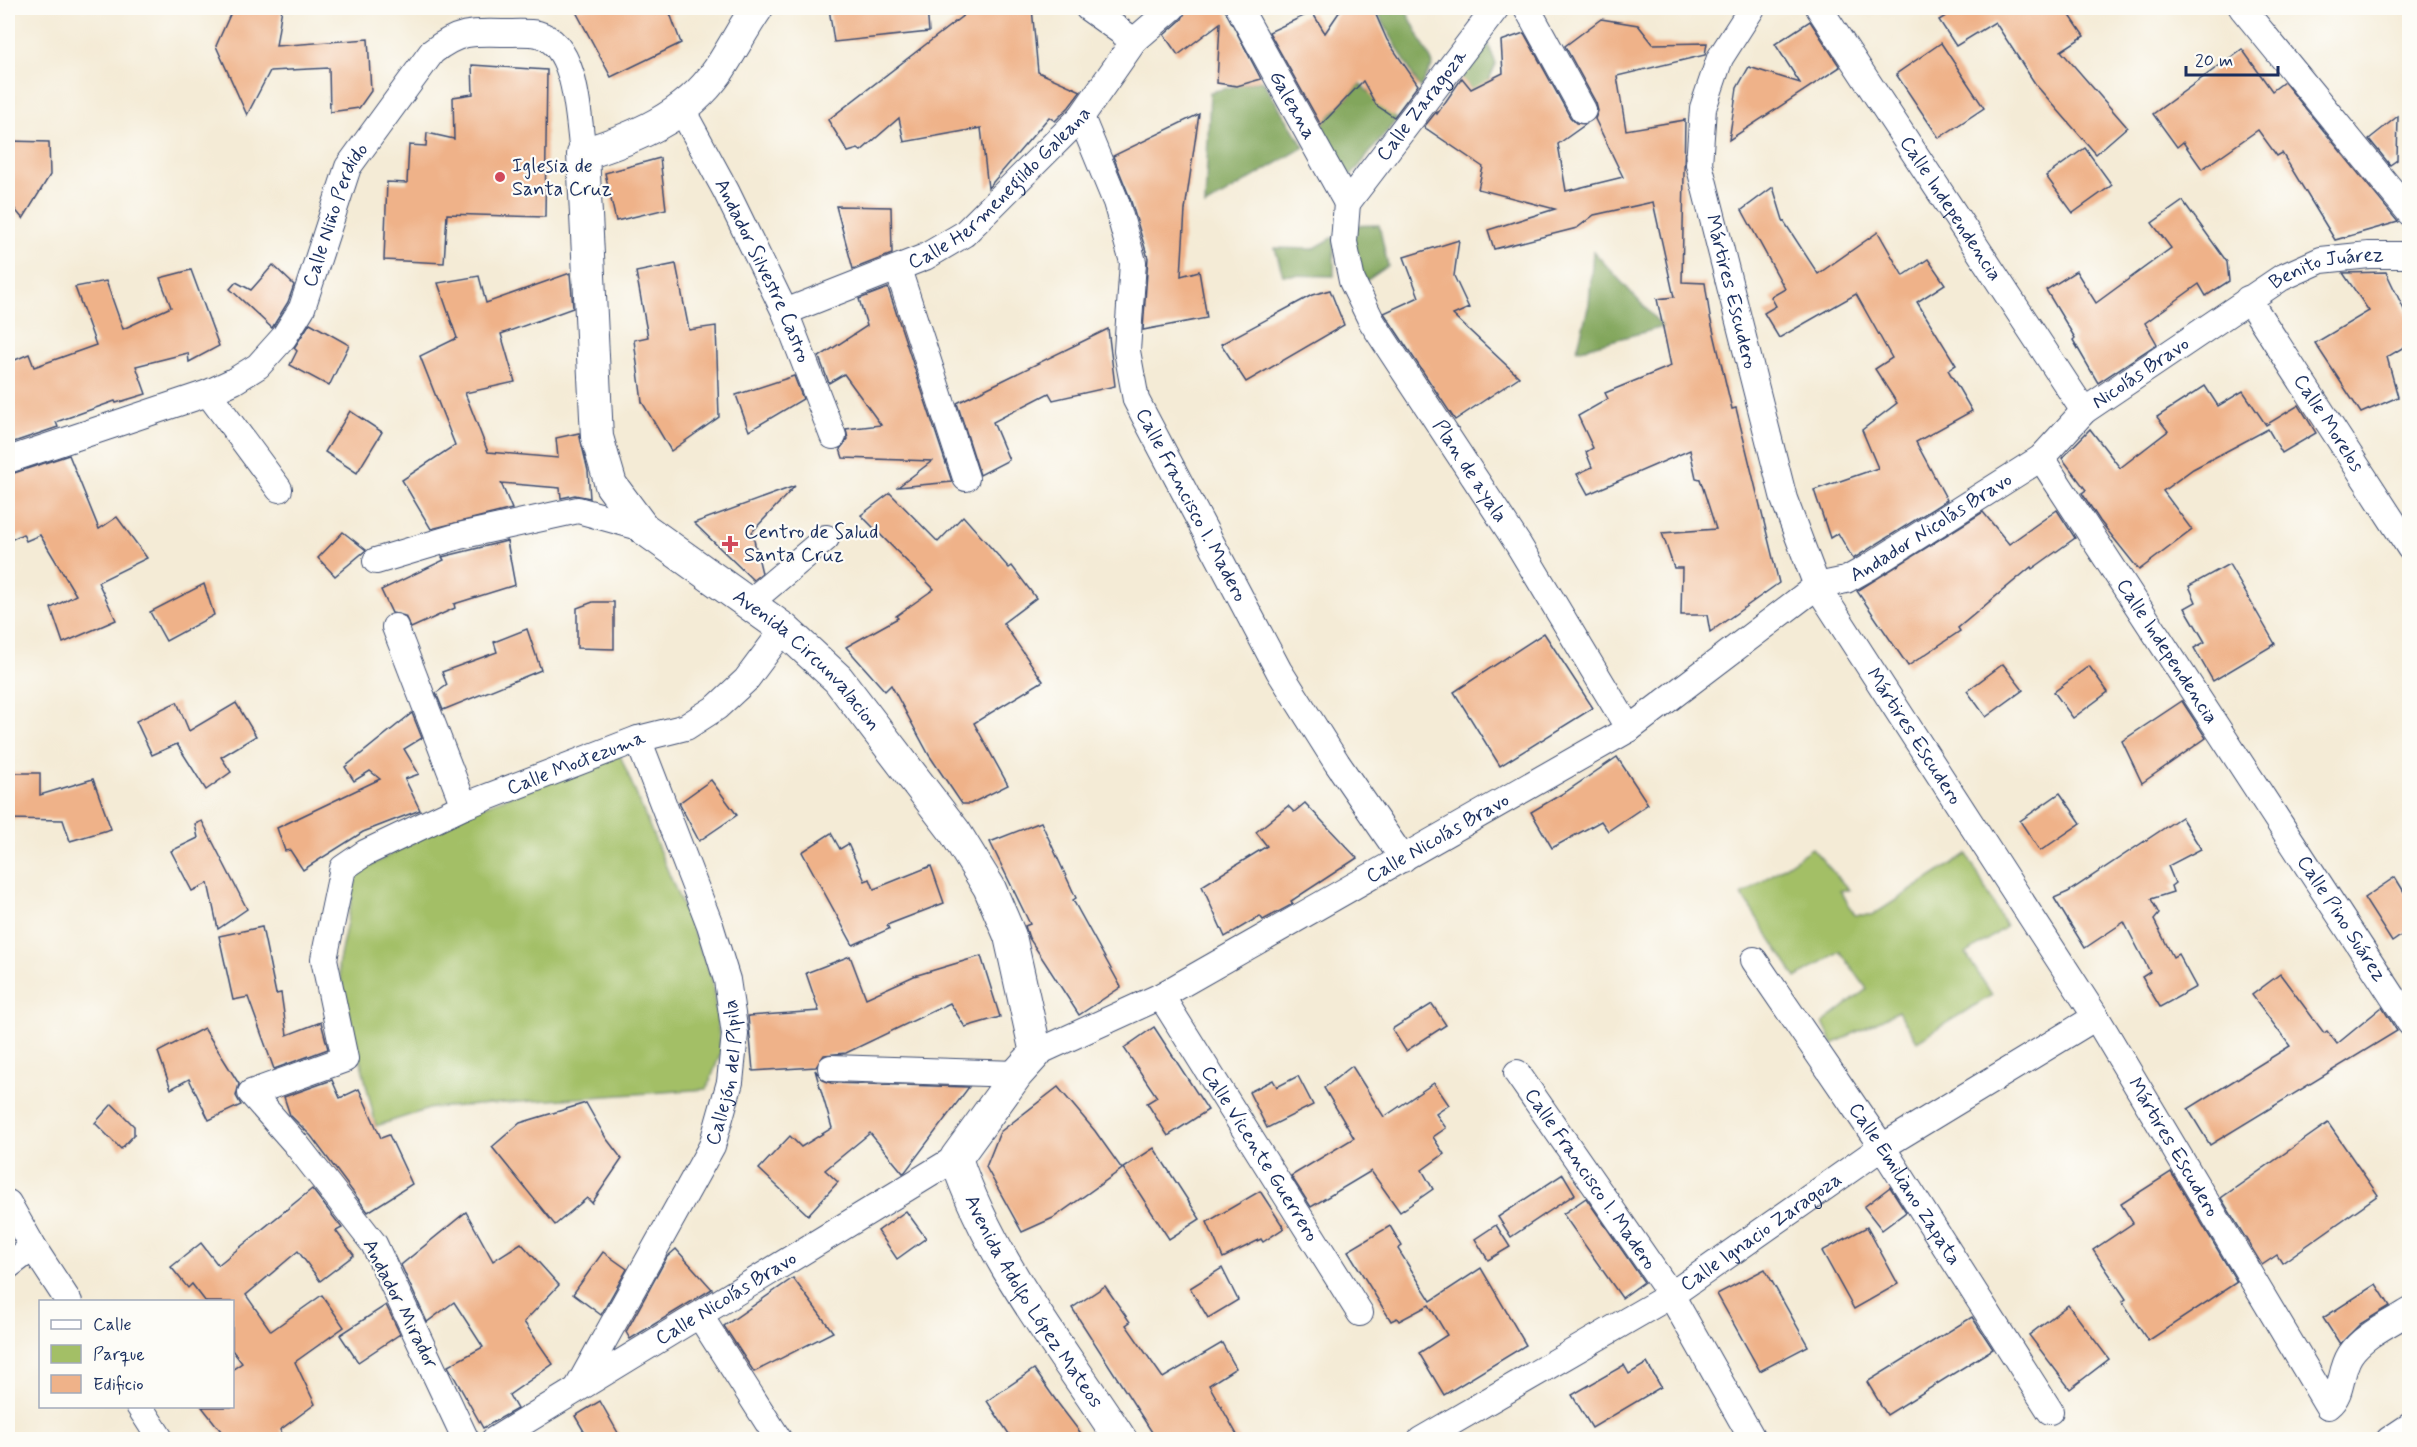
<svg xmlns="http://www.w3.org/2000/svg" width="2417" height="1447" font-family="Mynerve,sans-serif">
	<rect width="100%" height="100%" fill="#fdfcf7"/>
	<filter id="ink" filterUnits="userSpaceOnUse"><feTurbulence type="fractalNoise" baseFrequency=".0167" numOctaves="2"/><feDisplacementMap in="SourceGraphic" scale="12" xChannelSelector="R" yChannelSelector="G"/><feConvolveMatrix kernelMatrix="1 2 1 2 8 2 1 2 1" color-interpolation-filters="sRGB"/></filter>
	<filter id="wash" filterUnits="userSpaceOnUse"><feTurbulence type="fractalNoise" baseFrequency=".008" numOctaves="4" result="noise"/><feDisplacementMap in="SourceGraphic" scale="24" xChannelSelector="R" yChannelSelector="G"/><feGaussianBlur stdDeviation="1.35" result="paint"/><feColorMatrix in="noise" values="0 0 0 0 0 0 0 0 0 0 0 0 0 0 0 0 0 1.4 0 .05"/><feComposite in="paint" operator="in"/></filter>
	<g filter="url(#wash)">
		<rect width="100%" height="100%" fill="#f4ebd6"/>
		<!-- green -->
		<g fill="#a3bf66" stroke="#5f7762" stroke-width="1.5">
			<path d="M620,755L712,978L721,1052L707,1089L432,1108L376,1126L338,966L357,873L470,811Z"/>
			<path d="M1812,848L1849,890H1840L1855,915H1873L1967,854L2006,927L1966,954L1992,995L1917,1041L1898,1011L1833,1044L1823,1023L1867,989L1840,951L1796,978L1742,895Z"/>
		</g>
		<!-- forest -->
		<g fill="#82a65b" stroke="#4e6a5c" stroke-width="1.5">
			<path d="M1375,8H1405L1433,64L1420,88Z"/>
			<path d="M1485,36L1496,64L1480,100L1459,75Z"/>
			<path d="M1262,80L1304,147L1205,206L1210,92Z"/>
			<path d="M1360,84L1397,119L1351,176L1313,134Z"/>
			<path d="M1379,225L1388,266L1363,283L1345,226Z"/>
			<path d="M1334,237V276L1283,275L1275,248L1313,249Z"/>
			<path d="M1593,251L1663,327L1577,350L1589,304Z"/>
		</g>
		<g id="blocks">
			<!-- building -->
			<g fill="#efb289">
				<path d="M233,8H282L276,46L368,39L371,91L359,108L330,112L329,68L270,71L247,115L216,46Z"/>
				<path d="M574,8H668L681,43L611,77Z"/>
				<path d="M829,8H927L929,32L834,42Z"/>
				<path d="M973,8H1032L1038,72L1081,91L1069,107L1055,121L1049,117L988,188L981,128L904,142L899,118L861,151L858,149L848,152L828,120Z"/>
				<path d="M1187,8H1224L1261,79L1237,86L1217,83L1220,23L1178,55L1164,35L1182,19Z"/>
				<path d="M1342,8H1373L1387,40L1418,85L1394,117L1376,105L1363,81L1321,125L1269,32L1312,12L1325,33Z"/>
				<path d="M1959,8H2065L2084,36L2061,51L2127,127L2096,154L2036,85L1995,22L1956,46L1939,20Z"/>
				<path d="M1601,19L1638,25L1653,44L1707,43L1705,55L1617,76L1626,130L1685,120L1682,282L1705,283L1710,317L1732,409L1736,408L1779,583L1710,632L1707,615H1681L1682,568H1674L1662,533L1716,529L1700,479L1696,478L1690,450L1588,494L1577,474L1592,467L1586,452L1593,448L1578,416L1608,399L1605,393L1671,366L1657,299L1674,297L1653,202L1594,215L1577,228L1494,249L1488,230L1555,209L1478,189L1483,167L1424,127L1436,112L1437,114L1462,78L1471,89L1503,73L1501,41L1524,33L1570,117L1576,123L1586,124L1558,144L1566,191L1623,177L1595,119L1598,111L1596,103L1565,46Z"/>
				<path d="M1810,21L1840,67L1729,140L1737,88L1749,67L1800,83L1775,44Z"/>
				<path d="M1941,43L1984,108L1939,138L1896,74Z"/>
				<path d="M2242,49L2272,91L2284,82L2398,222L2335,240L2282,153L2277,156L2258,130L2202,169L2183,142L2177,147L2153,114Z"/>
				<path d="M472,65L547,70L545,217L447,214L444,263L384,260L387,182L407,183L409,145L426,146L427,133L454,139L453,97L473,94Z"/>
				<path d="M1199,114L1185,210L1181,276L1199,271L1207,318L1143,330L1148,258L1130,198L1113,156Z"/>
				<path d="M2398,116L2397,160L2390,165L2369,139Z"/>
				<path d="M8,141L49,142L50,175L23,219L8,201Z"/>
				<path d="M2085,148L2112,185L2073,213L2046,176Z"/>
				<path d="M660,158L666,209L616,221L605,173Z"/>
				<path d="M1773,187L1783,220L1818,274L1878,232L1903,276L1928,259L1945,284L1917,302L1956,365L1948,370L1972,411L1916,442L1947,500L1853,559L1838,533L1830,538L1814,490L1878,468L1862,430L1897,403L1875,369L1892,358L1856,294L1779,338L1764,313L1776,306L1771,297L1785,289L1742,210Z"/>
				<path d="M2183,201L2227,262L2229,281L2206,296L2199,284L2145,323L2157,344L2098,383L2073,340L2075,338L2046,290L2076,271L2096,303L2171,248L2152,223Z"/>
				<path d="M836,206L891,207L892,254L853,269Z"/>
				<path d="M1459,240L1454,276L1469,308L1453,315L1519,377L1455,420L1384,313L1419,297L1404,257Z"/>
				<path d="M676,264L689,330L716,326L719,417L671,451L642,402L634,340L648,337L636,272Z"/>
				<path d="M273,265L294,285L288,302L272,328L230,289L236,282L251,290Z"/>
				<path d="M191,270L219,346L189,362L188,353L136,366L146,394L116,403L115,401L56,422L58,427L8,444V363L29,354L34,367L96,345L75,287L106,281L123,329L171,307L160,278Z"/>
				<path d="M2386,272L2409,320V344L2387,357L2398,397L2361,413L2315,343L2369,311L2343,273Z"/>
				<path d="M570,273L573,308L501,334L515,382L465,393L488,452L558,458L556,438L579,433L588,471L590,498L575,495L561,498L560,488L501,483L512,509L431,529L402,480L455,445L420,356L457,338L438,283L479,276L486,303Z"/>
				<path d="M888,288L952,482L898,487L932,461L843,458L840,449L848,439L846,429L881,425L844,374L829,383L819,357L867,326L859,299Z"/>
				<path d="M1330,290L1344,325L1246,382L1221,344L1312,295Z"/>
				<path d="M310,323L349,345L329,386L290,365L297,351L294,348Z"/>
				<path d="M1108,329L1115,386L1053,400L1049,393L993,422L1009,460L980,475L957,403Z"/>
				<path d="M794,376L803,399L749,431L736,395Z"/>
				<path d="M2205,386L2218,406L2243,391L2266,425L2299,405L2316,433L2282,453L2268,429L2193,469L2163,491L2192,530L2139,570L2100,521L2082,493L2086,490L2062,458L2090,429L2120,468L2168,431L2157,417Z"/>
				<path d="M350,411L382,432L357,473L325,452Z"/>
				<path d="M69,455L99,529L117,517L147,558L98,582L116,620L63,643L51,608L76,595L40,535L26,541L23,534L8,541V475Z"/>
				<path d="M795,486L752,532L762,573L753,580L694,523Z"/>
				<path d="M890,493L938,542L963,516L1009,568L1012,566L1036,598L1003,623L1043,681L974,723L1008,785L970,804H962L929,755L891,685L885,691L846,647L898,618L896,616L934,589L861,515Z"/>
				<path d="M2057,510L2075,538L2032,569L2031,567L1958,628L1960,631L1908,666L1857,591L1983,512L2009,544Z"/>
				<path d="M343,532L366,550L335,576L318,558Z"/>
				<path d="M507,541L515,585L454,604L455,608L411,628L405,616L392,613L381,590L444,560L442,557Z"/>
				<path d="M2229,564L2275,644L2213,681L2194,648L2205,642L2185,608L2196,602L2189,586Z"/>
				<path d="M204,584L214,615L166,641L150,612Z"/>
				<path d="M593,602H614V649L577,648V608Z"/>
				<path d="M527,629L541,670L443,710L436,693L447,685L442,672L497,652L494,642Z"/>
				<path d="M1544,633L1593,708L1500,766L1454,692Z"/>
				<path d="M2003,664L2023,690L1986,717L1967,691Z"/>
				<path d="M2089,666L2108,692L2073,718L2054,692Z"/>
				<path d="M2182,701L2206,738L2142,783L2122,741Z"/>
				<path d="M177,702L189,731L236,703L256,736L221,757L231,772L206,790L177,744L152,755L136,721Z"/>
				<path d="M412,713L422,738L404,749L419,774L405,779L420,810L363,832L303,870L290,850L285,851L277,828L380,779L370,771L354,781L345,767Z"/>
				<path d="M1617,757L1648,804L1608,831L1601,821L1552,848L1531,812L1567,791Z"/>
				<path d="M8,773H40V795L93,779L111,829L70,841L63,820L8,819Z"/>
				<path d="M711,780L737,815L699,841L679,803Z"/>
				<path d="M2060,793L2081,823L2040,851L2020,821Z"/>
				<path d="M1305,803L1357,858L1291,901L1293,904L1263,920L1260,916L1225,937L1202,886L1267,846L1256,832L1288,806L1294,812Z"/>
				<path d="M2181,817L2201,849L2168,866L2175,883L2171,886L2173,892L2151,899L2159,914L2154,920L2173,957L2178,954L2196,987L2160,1007L2142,977L2150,972L2124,922L2085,948L2054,898L2068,892Z"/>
				<path d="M202,821L247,909L218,929L208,883L192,891L171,851L198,838L195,824Z"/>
				<path d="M1041,822L1076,898L1073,900L1121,987L1079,1015L1029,938L1025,926L1030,924L990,842Z"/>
				<path d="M831,833L840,849L848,844L865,881L870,879L874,889L931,866L944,903L887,925L889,929L853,945L802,852Z"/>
				<path d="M2395,877L2409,900V930L2392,942L2364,898Z"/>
				<path d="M262,927L276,994L281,993L287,1035L321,1022L328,1049L274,1069L248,997L233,1000L219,936Z"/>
				<path d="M850,956L866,998L914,976L981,956L1000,1017L965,1027L950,1003L846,1053L824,1055L816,1067L753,1071L748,1016L819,1011L806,973Z"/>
				<path d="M2280,974L2324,1033L2327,1031L2337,1044L2382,1007L2397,1031L2210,1145L2188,1109L2290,1046L2252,995Z"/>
				<path d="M1432,1004L1446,1025L1406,1051L1392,1029Z"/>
				<path d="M1154,1027L1208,1110L1168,1136L1147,1103L1157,1097L1124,1048Z"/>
				<path d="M204,1028L239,1084L236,1096L241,1105L209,1120L189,1079L171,1089L158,1052Z"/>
				<path d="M1352,1066L1384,1117L1434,1083L1449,1105L1436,1114L1446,1128L1433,1137L1444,1154L1422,1170L1433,1189L1400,1212L1371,1171L1311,1207L1291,1176L1354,1138L1324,1088Z"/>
				<path d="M815,1070L823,1080L831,1083L969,1087L905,1172L903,1173L870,1133L825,1170L838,1182L808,1215L759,1169L790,1136L801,1147L832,1128Z"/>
				<path d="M1298,1076L1313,1105L1267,1128L1249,1092L1273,1080L1277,1087Z"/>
				<path d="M332,1080L340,1098L359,1089L381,1138L389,1135L412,1184L368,1212L311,1136L290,1115L284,1097Z"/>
				<path d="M1058,1087L1095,1131L1122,1169L1053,1218L1022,1232L986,1167L1000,1132Z"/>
				<path d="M586,1103L606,1138L622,1159L592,1203L587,1198L555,1225L492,1147L520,1123Z"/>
				<path d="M112,1104L134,1126V1135L121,1149L95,1123Z"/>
				<path d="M2328,1123L2378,1195L2282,1263L2277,1255L2262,1265L2221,1198Z"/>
				<path d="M1154,1148L1200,1219L1169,1239L1123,1168Z"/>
				<path d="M2171,1172L2237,1282L2148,1341L2122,1302L2126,1299L2093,1250L2133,1223L2121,1204Z"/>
				<path d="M1563,1174L1575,1194L1511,1237L1498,1217Z"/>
				<path d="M1890,1187L1906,1212L1882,1230L1864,1207Z"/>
				<path d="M312,1189L342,1228L336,1231L354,1255L320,1281L298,1251L246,1295L271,1331L322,1295L344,1327L295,1362L315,1404L280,1430L286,1440H228L202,1407H232V1370L242,1363L232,1350V1302H206L192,1284L188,1288L171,1267L201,1243L218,1265Z"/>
				<path d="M1260,1191L1284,1228L1263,1242L1261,1239L1223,1258L1207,1222Z"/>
				<path d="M1586,1198L1644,1282L1622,1298L1563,1214Z"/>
				<path d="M906,1211L926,1238L897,1259L878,1231Z"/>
				<path d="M466,1212L493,1261L521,1243L559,1285L524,1322L553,1364L509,1395L517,1409L483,1428L448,1366L483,1347L454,1302L427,1322L401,1265Z"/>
				<path d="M1496,1225L1510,1247L1488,1260L1475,1239Z"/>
				<path d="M1390,1226L1402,1246L1398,1249L1431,1301L1481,1268L1526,1345L1444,1395L1419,1353L1447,1335L1429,1305L1399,1321L1397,1318L1391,1321L1348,1251Z"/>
				<path d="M1867,1227L1898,1284L1854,1309L1822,1251Z"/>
				<path d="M676,1249L712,1289L630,1339L626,1332L667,1257Z"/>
				<path d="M603,1252L627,1269L601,1315L573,1294Z"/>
				<path d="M1222,1268L1238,1300L1208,1318L1190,1288Z"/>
				<path d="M1765,1269L1808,1346L1760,1371L1717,1294Z"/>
				<path d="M793,1278L833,1332L754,1372L724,1326Z"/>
				<path d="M2376,1284L2390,1306L2360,1324L2340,1344L2323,1318Z"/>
				<path d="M1105,1286L1130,1322L1126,1325L1163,1378L1222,1343L1236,1368L1209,1385L1240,1440H1157L1072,1308Z"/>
				<path d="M386,1305L400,1334L358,1362L340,1335Z"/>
				<path d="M2068,1305L2109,1359L2070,1389L2029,1335Z"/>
				<path d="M1972,1317L1993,1349L1887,1415L1867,1382Z"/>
				<path d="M1647,1363L1661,1387L1592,1428L1572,1395L1624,1365L1629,1374Z"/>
				<path d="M1034,1369L1057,1402L1086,1440H1013L987,1401Z"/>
				<path d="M600,1401L622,1440H589L575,1416Z"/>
			</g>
		</g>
	</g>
	<g filter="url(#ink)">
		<use href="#blocks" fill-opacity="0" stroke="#3c4b70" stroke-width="1.5"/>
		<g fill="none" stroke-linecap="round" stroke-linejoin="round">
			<defs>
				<g id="minor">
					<path d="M1088,8L1134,41"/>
					<path id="s1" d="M1239,8L1347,203"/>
					<path d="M1527,8L1583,110"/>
					<path id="s2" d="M1752,8L1720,58L1703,108L1699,164L1784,499L1817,586L2096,1017L2328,1406C2344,1393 2339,1372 2350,1355C2362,1336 2391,1323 2410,1311"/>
					<path id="s3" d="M1819,8L2084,411"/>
					<path d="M2242,8L2410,213"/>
					<path id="s4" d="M682,110L726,191L785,312L833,436"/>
					<path id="s5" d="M1081,117L1116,202L1133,262L1127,351L1136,400L1279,671L1337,763L1403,859"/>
					<path id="s6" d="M1347,203L1344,242L1352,281L1372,322L1518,544L1629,729"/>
					<path id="s7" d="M1347,203L1496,8"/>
					<path d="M898,269L966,478"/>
					<path id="s8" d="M2248,299L2410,548"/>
					<path id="s9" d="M785,312L925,257L964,234L1081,117L1134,41L1172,8"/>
					<path d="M208,393L279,489"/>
					<path id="s10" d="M2041,458L2410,1023"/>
					<path id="s11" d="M8,460L208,393L234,381L258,366L284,337L302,308L348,167L432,52C459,31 472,32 505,33C515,33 528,32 538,34C578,45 578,119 583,154"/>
					<path d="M376,561L459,536L578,510L643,528"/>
					<path d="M748,604L826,538"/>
					<path d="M395,627L464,806"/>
					<path id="s12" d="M1754,960L1882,1147L2050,1411"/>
					<path id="s13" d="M1161,996L1360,1313"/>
					<path id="s14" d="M1036,1053L1161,996L1629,729L1817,586L1846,580L1869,567L2041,458L2084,411L2281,278L2321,260L2369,255H2410"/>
					<path d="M831,1068L1017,1074"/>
					<path id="s15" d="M1517,1073L1671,1295L1753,1440"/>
					<path d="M8,1203L33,1247L69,1302"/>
					<path d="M8,1266L33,1247"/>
					<path d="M700,1316L779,1440"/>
					<path id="s16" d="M578,1387L712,1146L730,1082L735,1034L727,980L710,925L638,739"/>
					<path d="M139,1406L161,1440"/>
					<path id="s17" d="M466,1440L374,1244L296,1144L251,1093L345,1059L324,959L343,868L365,853L464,806L638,739L686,727L717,707L746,680L784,629"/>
					<path id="s18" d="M494,1440L956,1158"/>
					<path id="s19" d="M1421,1440L1671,1295L1882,1147L2096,1017"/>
					<path d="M2389,1440L2410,1426"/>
				</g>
				<g id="tertiary">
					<path id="s20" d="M757,8C743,28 732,50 718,71C686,117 635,138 583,154L597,437L611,485L643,528L784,629L838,679L955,832L989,887L1010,936L1036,1053L1017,1074L956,1158C990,1261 1062,1349 1121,1440"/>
				</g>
			</defs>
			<!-- minor casing -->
			<use href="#minor" stroke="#3c4b70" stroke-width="28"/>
			<!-- tertiary casing -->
			<use href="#tertiary" stroke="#3c4b70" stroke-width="34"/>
			<!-- minor -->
			<use href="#minor" stroke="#fff" stroke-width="26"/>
			<!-- tertiary -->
			<use href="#tertiary" stroke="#fff" stroke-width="32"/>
		</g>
	</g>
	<!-- markers -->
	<g fill="#d1495b" stroke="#fdfcf7" stroke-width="2">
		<circle cx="500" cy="177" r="6"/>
		<path d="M727 535h6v6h6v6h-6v6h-6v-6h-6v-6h6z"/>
	</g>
	<g text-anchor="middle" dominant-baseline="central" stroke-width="4.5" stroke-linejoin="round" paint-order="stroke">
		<!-- street labels -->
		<g font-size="20" fill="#1b2f5e" stroke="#fdfcf7">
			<text stroke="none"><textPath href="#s1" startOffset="111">Galeana</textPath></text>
			<text stroke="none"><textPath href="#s7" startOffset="123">Calle Zaragoza</textPath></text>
			<text stroke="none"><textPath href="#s9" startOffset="252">Calle Hermenegildo Galeana</textPath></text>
			<text stroke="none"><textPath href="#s3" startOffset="240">Calle Independencia</textPath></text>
			<text stroke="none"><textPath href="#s11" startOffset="440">Calle Niño Perdido</textPath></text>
			<text stroke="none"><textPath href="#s4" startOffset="180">Andador Silvestre Castro</textPath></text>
			<text stroke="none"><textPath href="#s14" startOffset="1521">Benito Juárez</textPath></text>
			<text stroke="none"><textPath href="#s2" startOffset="300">Mártires Escudero</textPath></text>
			<text stroke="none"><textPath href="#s14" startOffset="1304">Nicolás Bravo</textPath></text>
			<text stroke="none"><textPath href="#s8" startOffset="148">Calle Morelos</textPath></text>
			<text stroke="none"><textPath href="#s6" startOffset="303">Plan de ayala</textPath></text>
			<text stroke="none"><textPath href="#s5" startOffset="412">Calle Francisco I. Madero</textPath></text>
			<text stroke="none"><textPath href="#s14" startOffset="1042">Andador Nicolás Bravo</textPath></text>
			<text stroke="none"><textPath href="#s10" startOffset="231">Calle Independencia</textPath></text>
			<text stroke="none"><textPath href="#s20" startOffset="834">Avenida Circunvalacion</textPath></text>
			<text stroke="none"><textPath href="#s2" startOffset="786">Mártires Escudero</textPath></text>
			<text stroke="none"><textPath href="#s17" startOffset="963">Calle Moctezuma</textPath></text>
			<text stroke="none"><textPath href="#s14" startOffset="456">Calle Nicolás Bravo</textPath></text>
			<text stroke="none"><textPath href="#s10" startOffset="550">Calle Pino Suárez</textPath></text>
			<text stroke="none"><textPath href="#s16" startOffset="351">Callejón del Pípila</textPath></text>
			<text stroke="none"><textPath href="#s2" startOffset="1272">Mártires Escudero</textPath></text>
			<text stroke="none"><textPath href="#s13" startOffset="186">Calle Vicente Guerrero</textPath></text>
			<text stroke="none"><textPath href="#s15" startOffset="129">Calle Francisco I. Madero</textPath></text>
			<text stroke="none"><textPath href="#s12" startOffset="270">Calle Emiliano Zapata</textPath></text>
			<text stroke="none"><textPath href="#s19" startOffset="399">Calle Ignacio Zaragoza</textPath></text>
			<text stroke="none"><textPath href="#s18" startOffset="272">Calle Nicolás Bravo</textPath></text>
			<text stroke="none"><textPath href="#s20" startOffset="1596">Avenida Adolfo López Mateos</textPath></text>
			<text transform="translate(400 1304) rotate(63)">Andador Mirador</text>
		</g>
		<!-- poi labels -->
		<g font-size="20" fill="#1b2f5e" stroke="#fdfcf7" text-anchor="start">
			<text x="512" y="166">Iglesia de<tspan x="512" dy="23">Santa Cruz</tspan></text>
			<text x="744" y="532">Centro de Salud<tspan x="744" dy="23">Santa Cruz</tspan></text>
		</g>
	</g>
	<!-- margin -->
	<rect width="2417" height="1447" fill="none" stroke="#fdfcf7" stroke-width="30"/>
	<!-- legend -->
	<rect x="39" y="1300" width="195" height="108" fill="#fdfcf7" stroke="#a3aaba" stroke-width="1.5"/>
	<rect x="51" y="1320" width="30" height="9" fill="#ffffff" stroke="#a3aaba" stroke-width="1.5"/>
	<text x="93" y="1330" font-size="18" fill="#1b2f5e">Calle</text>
	<rect x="51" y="1345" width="30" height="18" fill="#a3bf66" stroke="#a3aaba" stroke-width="1.5"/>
	<text x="93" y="1360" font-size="18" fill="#1b2f5e">Parque</text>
	<rect x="51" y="1375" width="30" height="18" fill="#efb289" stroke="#a3aaba" stroke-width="1.5"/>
	<text x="93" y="1390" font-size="18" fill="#1b2f5e">Edificio</text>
	<!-- scale -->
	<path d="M2186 66v9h92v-9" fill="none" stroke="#1b2f5e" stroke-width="3"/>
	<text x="2195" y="66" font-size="18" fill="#1b2f5e" stroke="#fdfcf7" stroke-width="4.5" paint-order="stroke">20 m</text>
</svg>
